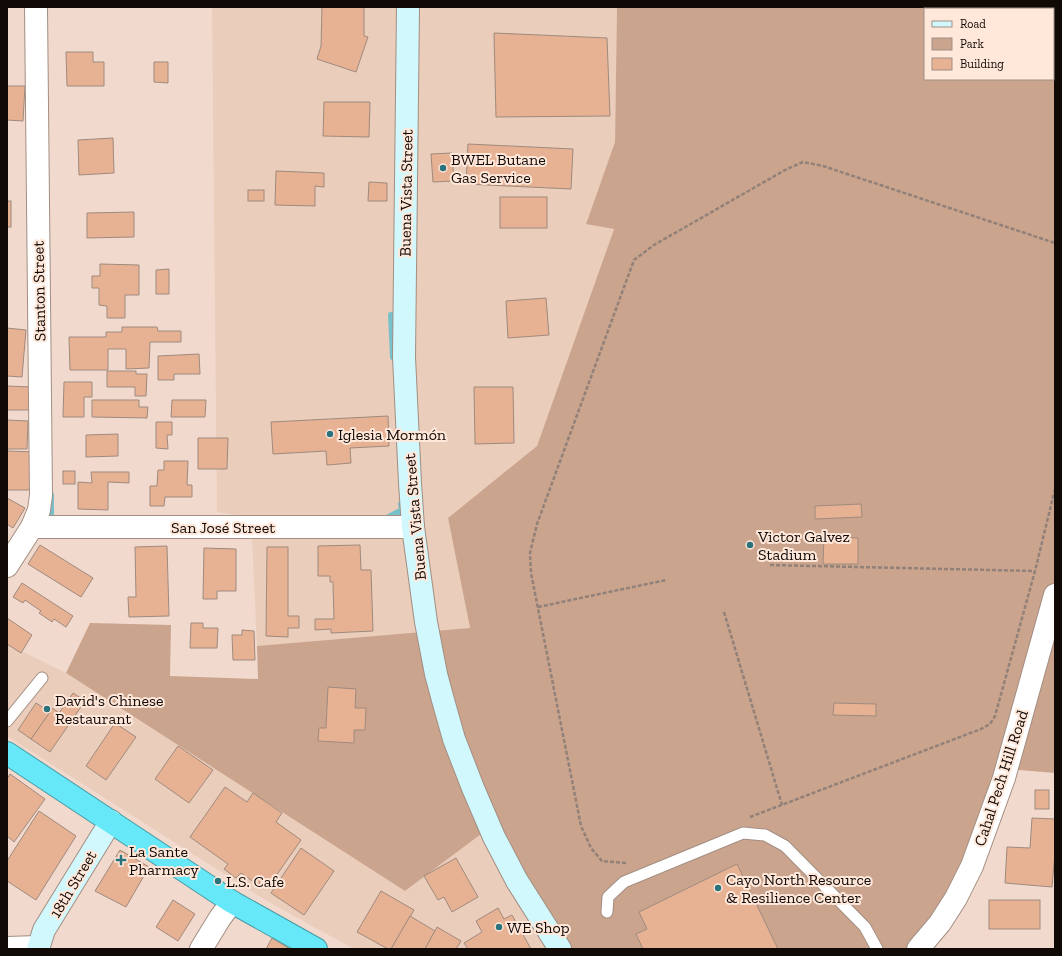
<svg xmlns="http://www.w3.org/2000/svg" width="1062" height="956" font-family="'Zilla Slab',serif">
	<rect width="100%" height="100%" fill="#f1dacd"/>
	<!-- built -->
	<g fill="#eacdbb">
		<path d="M212,7H617L615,142L586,223L614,228L537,446L448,518L470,629L257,646L251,517L217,512Z"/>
		<path d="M7,644L66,673L405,891L480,834L546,949H354L267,901L7,736Z"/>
	</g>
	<!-- green -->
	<path fill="#cba48e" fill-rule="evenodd" d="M617,7H1055V773L1007,769L927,949H546L481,834L405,891L66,673L90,623L171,625L170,676L258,679L257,646L470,628L448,518L537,446L614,229L586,224L615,142ZM925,9H1053V79H925Z"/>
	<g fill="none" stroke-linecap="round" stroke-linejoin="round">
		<!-- stream -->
		<g stroke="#77c1cb" stroke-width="6">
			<path d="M391,315L393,357"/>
			<path d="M51,495V520H55"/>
			<path d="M382,518H387L402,510L401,504"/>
		</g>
	</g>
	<!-- building -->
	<g fill="#e7b293" stroke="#9f8a7e">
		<path d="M322,7H364V36L368,37L356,72L317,59L321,46Z"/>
		<path d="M494,33L607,38L610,116L496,117Z"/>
		<path d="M66,52H93V62H104V86H67Z"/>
		<path d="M154,62H168V83L154,82Z"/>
		<path d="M7,86H25L23,121L7,120Z"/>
		<path d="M324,102H370L369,137L323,136Z"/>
		<path d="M113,138L114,173L79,175L78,140Z"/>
		<path d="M468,144L573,149L571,189L466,184Z"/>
		<path d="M452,153L454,181L433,182L431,154Z"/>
		<path d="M276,171L324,173V187L315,186V206L275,205Z"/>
		<path d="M369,182L387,183V201H368Z"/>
		<rect x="248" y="190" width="16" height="11"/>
		<rect x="500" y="197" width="47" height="31"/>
		<rect x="7" y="201" width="4" height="26"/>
		<path d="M134,212V237L87,238V213Z"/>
		<path d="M100,264L139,265V295H125V318H107V306L99,305V288H92V276H100Z"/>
		<path d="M169,269V294H156V270Z"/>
		<path d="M546,298L549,335L508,338L506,301Z"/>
		<path d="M122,327H157L158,331H181V342H150L149,368L126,369V349H108V370H70L69,337H106V332H122Z"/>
		<path d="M7,328L26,330L22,377L7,376Z"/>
		<path d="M199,354L200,374H174V380H158V356Z"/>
		<path d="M107,371H136V374H147L146,396H135V387H107Z"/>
		<path d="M64,382H92V397H84V417H63Z"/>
		<path d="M7,386L31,387V410H7Z"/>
		<path d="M474,387H513L514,443L475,444Z"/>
		<path d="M92,400H139V407H148L147,418L92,417Z"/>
		<path d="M172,400H206L205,417H171Z"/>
		<path d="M388,416L389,446L350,448L351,463L327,465L326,451L273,454L271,422Z"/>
		<path d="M7,420L28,421L27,449H7Z"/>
		<path d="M156,422H172V435H167L168,449L156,448Z"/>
		<path d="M118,434V456L86,457V435Z"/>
		<path d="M198,438H228L227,469H198Z"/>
		<path d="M7,451L35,452L34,490H7Z"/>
		<path d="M164,461H188L187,485H192V497H165L164,506H150V486H157L158,470H164Z"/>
		<rect x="63" y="471" width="12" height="13"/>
		<path d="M91,472H129V483L108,482V510L78,509V482L92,483Z"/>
		<path d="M7,498L25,508L13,528L7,524Z"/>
		<path d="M861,504L862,517L815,519V506Z"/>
		<path d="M824,537L858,538V564H823Z"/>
		<path d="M40,545L93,578L81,597L28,564Z"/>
		<path d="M360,545L361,570H371L373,631L331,633V629L315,630V619H334L333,582H330V576H318V546Z"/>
		<path d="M167,546L169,616L129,617L128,597H136L135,547Z"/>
		<path d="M267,547H288V616H299V628H288V637L266,636Z"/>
		<path d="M204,548L236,549V591H217V599H203Z"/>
		<path d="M22,583L73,616L66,627L54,619L52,622L39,613L41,611L25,600L23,603L13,597Z"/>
		<path d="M7,618L32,635L21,653L7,644Z"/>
		<path d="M191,623H203V628H218L217,648H190Z"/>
		<path d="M242,630L254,631L255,660H233L232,635H242Z"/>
		<path d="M328,687L356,689L355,708H366L365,730H354V743L318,741L319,728H326Z"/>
		<path d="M73,693L85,701L50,752L31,739L52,708L59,713Z"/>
		<path d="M36,703L50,712L31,739L18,730Z"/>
		<path d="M834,703L876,704V716L833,715Z"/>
		<path d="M115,723L136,737L106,780L86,766Z"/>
		<path d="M178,746L213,770L189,803L155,779Z"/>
		<path d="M10,774L45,799L14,842L7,836V779Z"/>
		<path d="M225,787L247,802L253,793L282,813L276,822L301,840L271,883L264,877L258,885L241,873L236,878L224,869L228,864L190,837Z"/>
		<rect x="1035" y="790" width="14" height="19"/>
		<path d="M39,811L76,836L36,900L7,881V861Z"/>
		<path d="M1032,818L1055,819V853L1052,887L1005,883L1007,847L1030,848Z"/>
		<path d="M301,848L334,871L304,915L271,893Z"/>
		<path d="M120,850L149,867L126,907L95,891Z"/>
		<path d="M456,858L478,897L452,912L444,897L438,900L424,876Z"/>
		<path d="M737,864L778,949H643L636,934L647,929L639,912Z"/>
		<path d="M381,891L414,910L391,949H388L357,932Z"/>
		<path d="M173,900L195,914L178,941L156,927Z"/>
		<rect x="989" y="900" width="51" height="29"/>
		<path d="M498,908L504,919L512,915L531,949H468L464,943L482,932L476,921Z"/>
		<path d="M410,916L435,931L425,949H391Z"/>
		<path d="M437,927L461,941L456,949H425Z"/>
		<path d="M272,938L290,949H266Z"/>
	</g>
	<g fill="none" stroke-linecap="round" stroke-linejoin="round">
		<defs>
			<g id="lane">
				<path d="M7,721L42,678"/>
				<path d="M607,912L608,897L624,882L743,833L765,835L785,846L865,927L877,949"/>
			</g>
			<g id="street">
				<path d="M32,527H413"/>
				<path d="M7,566L32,527L39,510L41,495L36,7"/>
				<path d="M7,948L38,947"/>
				<path d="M201,949L220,918L232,902"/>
				<path d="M918,949L940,923L956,898L972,866L1004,778L1055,595"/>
			</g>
			<g id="secondary">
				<path d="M408,7L404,357L410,483L413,527L426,622L436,674L443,700L454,739L473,788L494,837L517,881L560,949"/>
				<path d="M38,949L44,930L111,821"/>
			</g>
			<path id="highway" d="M7,753L232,902L316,949"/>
		</defs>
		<!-- lane casing -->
		<use href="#lane" stroke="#a38e82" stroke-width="13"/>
		<!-- street casing -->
		<use href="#street" stroke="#a38e82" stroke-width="24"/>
		<!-- secondary casing -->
		<use href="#secondary" stroke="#a38e82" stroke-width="24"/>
		<!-- highway casing -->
		<use href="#highway" stroke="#489aa3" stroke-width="24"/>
		<!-- path -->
		<g stroke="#918178" stroke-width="2.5" stroke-dasharray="4 2" stroke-linecap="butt">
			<path d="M770,565L1035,571"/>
			<path d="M538,607L666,580"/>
			<path d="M724,612L782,805"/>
			<path d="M750,817L981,729L990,724L995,716L1035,571L1055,489"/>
			<path d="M626,863L602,861L591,848L581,826L531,573L530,553L537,524L634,260L654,245L785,170L803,162L823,166L1055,243"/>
		</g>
		<!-- lane -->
		<use href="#lane" stroke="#fff" stroke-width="11"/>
		<!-- street -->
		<use href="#street" stroke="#fff" stroke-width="22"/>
		<!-- secondary -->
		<use href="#secondary" stroke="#d1f8fd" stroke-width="22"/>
		<!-- highway -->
		<use href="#highway" stroke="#66e8f8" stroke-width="22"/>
	</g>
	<!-- markers -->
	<g fill="#2b737c" stroke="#ffe8da" stroke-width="1.5">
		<circle cx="443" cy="168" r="4"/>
		<circle cx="330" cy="434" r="4"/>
		<circle cx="750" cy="545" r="4"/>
		<circle cx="47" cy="709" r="4"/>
		<path d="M119 854h4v4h4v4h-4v4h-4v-4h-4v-4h4z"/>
		<circle cx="218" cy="881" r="4"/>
		<circle cx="718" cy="888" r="4"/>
		<circle cx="499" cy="927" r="4"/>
	</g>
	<g text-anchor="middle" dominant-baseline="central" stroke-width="4" stroke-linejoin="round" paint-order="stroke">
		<!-- poi labels -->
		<g font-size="16" fill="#110906" stroke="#ffe8da" text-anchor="start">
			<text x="451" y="159">BWEL Butane<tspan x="451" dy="18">Gas Service</tspan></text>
			<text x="338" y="434">Iglesia Mormón</text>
			<text x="758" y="536">Victor Galvez<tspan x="758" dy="18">Stadium</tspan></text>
			<text x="55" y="700">David's Chinese<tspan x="55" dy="18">Restaurant</tspan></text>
			<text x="129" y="851">La Sante<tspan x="129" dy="18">Pharmacy</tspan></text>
			<text x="726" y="879">Cayo North Resource<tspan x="726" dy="18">&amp; Resilience Center</tspan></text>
			<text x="226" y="881">L.S. Cafe</text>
			<text x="507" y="927">WE Shop</text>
		</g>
		<!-- street labels -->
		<g font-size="16" fill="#110906" stroke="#ffe8da">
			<text transform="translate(406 193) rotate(-89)">Buena Vista Street</text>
			<text transform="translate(39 291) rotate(-91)">Stanton Street</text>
			<text transform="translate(415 517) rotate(-95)">Buena Vista Street</text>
			<text x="223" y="527">San José Street</text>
			<text transform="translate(1001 778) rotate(-72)">Cahal Pech Hill Road</text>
			<text transform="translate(73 884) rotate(-59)">18th Street</text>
		</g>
	</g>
	<!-- border -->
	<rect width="1062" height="956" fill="none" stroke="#110906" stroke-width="16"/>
	<!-- legend -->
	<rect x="924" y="8" width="130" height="72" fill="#ffe8da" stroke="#a08f85"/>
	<rect x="932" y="21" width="20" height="6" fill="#d1f8fd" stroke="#a08f85"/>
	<text x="960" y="28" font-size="12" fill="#110906">Road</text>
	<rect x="932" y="38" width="20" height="12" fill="#cba48e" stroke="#a08f85"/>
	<text x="960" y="48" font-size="12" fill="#110906">Park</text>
	<rect x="932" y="58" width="20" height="12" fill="#e7b293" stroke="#a08f85"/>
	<text x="960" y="68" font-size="12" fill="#110906">Building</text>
</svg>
